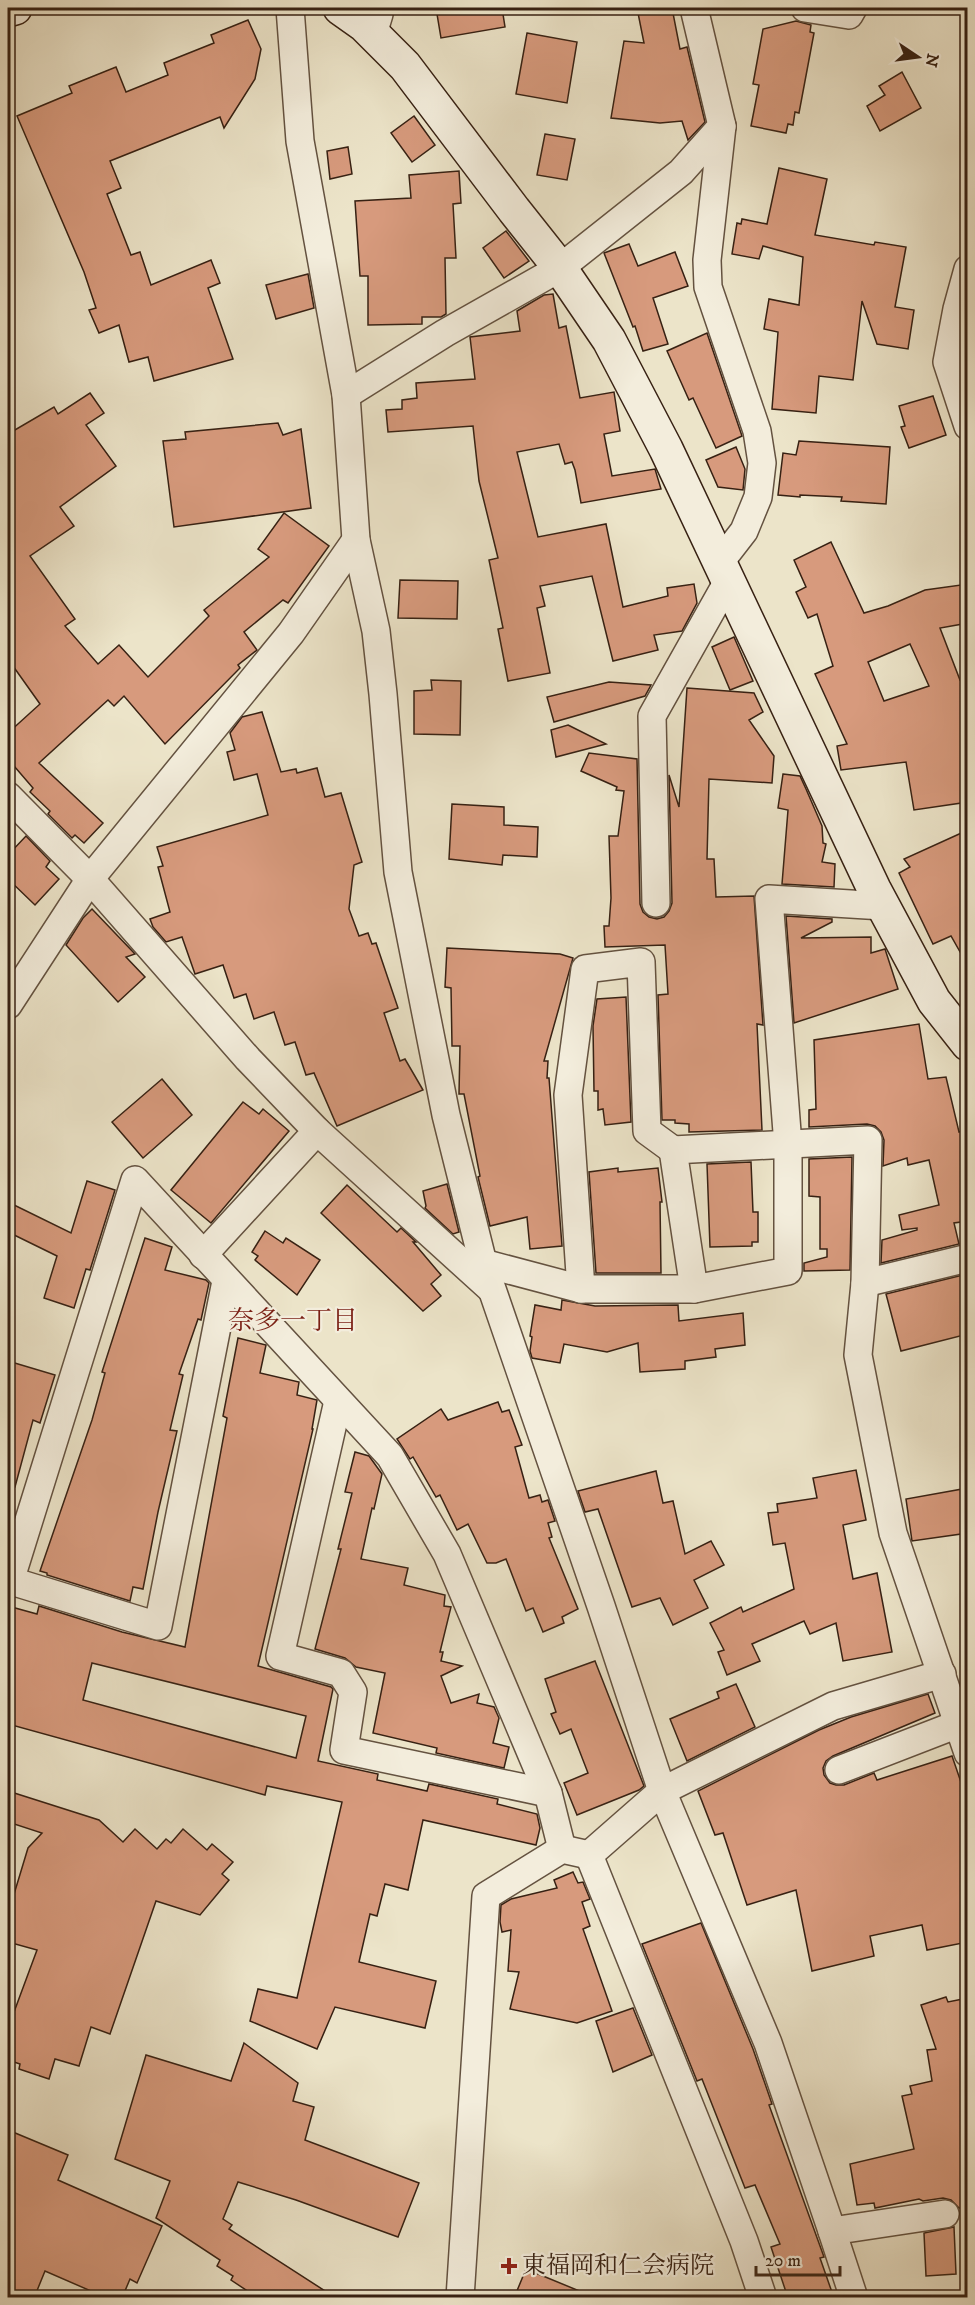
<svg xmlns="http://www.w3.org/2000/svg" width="975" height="2305" font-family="'IM FELL DW Pica','Noto Serif JP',serif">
	<rect width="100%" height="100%" fill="#ece4c9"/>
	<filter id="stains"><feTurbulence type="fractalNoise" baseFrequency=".00333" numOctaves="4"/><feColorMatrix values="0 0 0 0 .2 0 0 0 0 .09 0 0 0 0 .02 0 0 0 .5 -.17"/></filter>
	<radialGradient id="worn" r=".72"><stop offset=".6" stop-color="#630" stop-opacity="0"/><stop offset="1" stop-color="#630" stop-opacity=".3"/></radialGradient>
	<!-- building -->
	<g fill="#d79a7d" stroke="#372113" stroke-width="1.5" fill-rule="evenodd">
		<path d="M473,8H502L505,27L441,38L437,14Z"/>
		<path d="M637,8H672L680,49L687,47L705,122L688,140L682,121L660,123L611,118L624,41L644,43Z"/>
		<path d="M248,20L261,49L255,79L224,128L220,117L110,161L121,188L107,194L131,255L140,252L151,285L211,260L220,283L208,288L233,359L154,381L148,357L129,362L119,325L99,333L89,310L96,308L84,272L17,116L72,93L69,86L116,67L126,92L168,75L164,63L214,43L211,35Z"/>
		<path d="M796,21L811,25L810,32L814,33L799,113L795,112L793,125L788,124L786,133L751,126L759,85L753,84L763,29Z"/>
		<path d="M527,33L577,42L567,103L516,94Z"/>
		<path d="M902,72L921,108L880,131L867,106L885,95L879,86Z"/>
		<path d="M414,116L435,145L412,162L391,133Z"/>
		<path d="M545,134L575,139L567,180L537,175Z"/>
		<path d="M348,147L352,174L330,179L327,151Z"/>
		<path d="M779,168L827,179L815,235L874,245L875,242L906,247L895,307L914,310L908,349L877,344L862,301L853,380L819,376L816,413L772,409L778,332L764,329L769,299L799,305L803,257L763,246L759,259L732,254L737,223L741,224L742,219L767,224Z"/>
		<path d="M459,171L461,203L453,204L456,258H445L446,314L441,317H422V324L368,325V276H360L355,201L411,198L409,175Z"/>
		<path d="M506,231L529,261L504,278L483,248Z"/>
		<path d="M629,244L638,266L675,252L688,286L653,298L668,344L643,351L635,326L633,327L604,253Z"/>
		<path d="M308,274L314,308L276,319L266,285Z"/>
		<path d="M553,294L559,328L566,326L580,398L614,392L620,431L604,434L612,476L655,469L661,489L581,503L575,470L572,462L565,464L559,444L517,452L538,537L606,524L623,607L668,596L667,588L694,584L697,603L682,631L654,635L658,650L613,661L592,576L540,586L545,606L537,608L550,673L508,681L498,629L503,628L489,560L498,558L479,481L473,426L388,432L386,410L402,409V400L417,398L416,383L475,379L470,337L520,331L517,311L544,295Z"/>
		<path d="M707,333L742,436L716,448L693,398L689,400L667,351Z"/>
		<path d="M90,393L104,413L86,425L116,466L60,507L74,526L30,556L75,619L65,626L98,664L119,645L148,677L209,616L204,610L269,557L258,549L284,513L329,546L288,603L283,600L244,632L257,650L238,665L240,668L165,744L124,696L114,706L108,700L39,763L103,823L84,843L75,835L72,838L48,814L50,811L30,792L33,788L8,759V733L40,704L8,659V434L54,407L58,414Z"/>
		<path d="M933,396L946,435L909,448L901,427L905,426L899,406Z"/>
		<path d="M278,423L283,435L301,429L311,508L174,527L163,441L186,439L185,432Z"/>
		<path d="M799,441L890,447L886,504L841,501L842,497L800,495V497L778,495L783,453L796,455Z"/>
		<path d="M736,447L745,469L743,490L718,487L706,460Z"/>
		<path d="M831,542L864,613L888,606L925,590L968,584V623L940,628L960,680L968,678V802L914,810L906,762L841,770L837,746L847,744L815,674L833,666L817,614L808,618L796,592L806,587L794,560ZM910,644L929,686L884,701L868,662Z"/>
		<path d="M400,580L458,581L457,619L398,618Z"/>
		<path d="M734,637L753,681L730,690L712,647Z"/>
		<path d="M431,680L461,681L460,735L414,734V691L432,690Z"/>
		<path d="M609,682L651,685L645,696L554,722L547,697Z"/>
		<path d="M687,688L754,693L763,712L749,720L774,756L772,783L709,779L707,859H714L716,897L754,896L763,1025L757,1024L762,1130L689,1132V1124L675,1123V1120H662L658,995L668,994L665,945L605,947L604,926H609L611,898L609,836H618L624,791L616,790L617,787L581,771L589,753L637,759L640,904L643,912L649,917L657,919L664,917L669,911L672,903L669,775L679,807Z"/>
		<path d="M262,712L281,772L296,769L297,773L317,768L325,797L341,793L362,862L354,865L349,909L359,936L368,933L372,944L376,943L398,1008L384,1013L400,1061L405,1059L423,1090L337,1126L314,1073L306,1075L295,1042L285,1045L274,1012L254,1019L246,994L234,998L223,965L195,974L182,937L166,942L153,927L150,919L170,912L158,867L163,866L157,847L268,815L257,774L234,780L227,752L235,750L230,733L242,717Z"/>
		<path d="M568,725L606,744L556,757L551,730Z"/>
		<path d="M783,774L800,776L806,789L822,826L823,843L826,844L822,862L835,864L834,887L782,884L788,810L778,808Z"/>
		<path d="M452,804L504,807V825L538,827L537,857L503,855L502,865L449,859Z"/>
		<path d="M968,830V966L951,936L933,944L899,873L910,867L904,859Z"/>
		<path d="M26,836L50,861L46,867L59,879L35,905L8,879V855Z"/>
		<path d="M92,909L135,954L126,957L145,977L118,1002L66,945L83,918Z"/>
		<path d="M786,916L832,919V922L801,938L871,937V953L885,949L898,989L794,1023Z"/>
		<path d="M447,948L560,954L573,958L544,1061H548L547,1078H549L562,1246L530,1249L527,1217L490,1226L478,1177L480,1176L464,1094H459L460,1046H452L451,988L445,987Z"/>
		<path d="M626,997L631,1122L605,1125L603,1109L598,1110V1091H594L593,1026L597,999Z"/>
		<path d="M919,1024L928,1079L946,1077L959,1132L968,1129V1221L954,1223L959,1244L881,1263L882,1240L917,1230V1228L902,1230L899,1215L939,1205L929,1160L908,1165L907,1158L883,1166L884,1140L881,1132L875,1126L867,1124L809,1127V1110L816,1109L814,1040Z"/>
		<path d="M162,1079L192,1115L143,1158L112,1122Z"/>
		<path d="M243,1102L259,1114L263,1109L289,1131L211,1223L171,1190Z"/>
		<path d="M852,1157L850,1270L804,1271V1263L827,1257V1249H820V1197L809,1196V1159Z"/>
		<path d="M751,1162L753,1212H758V1242H752V1246L710,1247L707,1164Z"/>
		<path d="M618,1168V1172L658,1168L662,1202H660L661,1273H596L589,1172Z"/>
		<path d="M87,1181L115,1190L90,1270L86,1269L74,1308L44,1298L57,1256L8,1232V1202L71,1233Z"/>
		<path d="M447,1184L459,1232L453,1234L425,1208L426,1206L423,1191Z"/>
		<path d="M347,1185L397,1232L401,1228L416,1242H413L441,1275L431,1284L441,1296L423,1311L321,1213Z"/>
		<path d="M265,1231L283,1243L286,1238L320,1260L297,1295L255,1260L258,1256L252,1252Z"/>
		<path d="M145,1238L172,1247L165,1270L206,1280L209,1283L201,1320L198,1319L179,1374L183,1375L170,1430L177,1431L158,1512L143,1589L133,1587L130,1601L47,1575V1573L40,1571L92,1420L105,1373L102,1372Z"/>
		<path d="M967,1274L968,1334L901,1351L886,1294Z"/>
		<path d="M562,1300L595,1306L678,1305L679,1321L743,1313L745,1345L715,1349L716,1357L685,1361V1369L640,1372L638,1343L607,1352L564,1344L560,1363L532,1358L530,1351L532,1337L530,1336L535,1305L561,1310Z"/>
		<path d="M238,1338L266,1345L260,1373L299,1382L297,1395L317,1400L312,1429H313L258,1666L331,1687L333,1689L318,1761L378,1774L377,1780L427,1791L429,1784L498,1799L497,1804L537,1814L540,1828L536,1845L423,1820L408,1890L385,1884L377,1916L370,1914L359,1962L436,1981L425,2028L335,2007L317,2049L250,2021L258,1989L297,1998L342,1802L267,1786L265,1795L8,1724V1606L37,1614L39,1606L122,1632L185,1647L227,1418L223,1416ZM92,1663L306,1716L296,1758L83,1700Z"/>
		<path d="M8,1361L55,1375L40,1423L33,1420L15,1487L8,1486Z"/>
		<path d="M498,1402L502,1412L509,1410L522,1445L515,1447L529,1498L540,1495L542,1502L548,1500L555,1521L548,1523L552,1537L549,1538L578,1609L562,1617L564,1623L543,1632L533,1608L526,1611L506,1559L496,1563H487L468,1524L457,1530L440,1495L436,1497L413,1457L410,1459L397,1439L441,1409L448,1420Z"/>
		<path d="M355,1452L369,1456L382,1474L374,1509L372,1508L361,1559L408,1568L404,1585L445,1595L444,1606L451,1607L440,1652H443L441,1661L462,1666L441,1676L451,1703L479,1694L477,1703L494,1707L499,1718L493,1743L509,1747L504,1768L436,1753L437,1748L373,1733L385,1673L356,1667L345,1658L315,1649L341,1549H338L352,1493L345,1492Z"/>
		<path d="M856,1470L866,1520L843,1525L853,1579L877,1573L892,1652L843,1661L836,1623L810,1634L804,1621L752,1644L760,1661L727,1675L718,1652L724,1650L710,1623L741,1607L743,1612L794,1589L785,1543L773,1545L768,1513L778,1512L777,1504L817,1498L813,1478Z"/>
		<path d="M656,1471L663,1503L673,1501L685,1554L711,1541L724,1565L694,1580L708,1608L673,1625L660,1598L632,1607L598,1509L585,1512L578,1491Z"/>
		<path d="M968,1488V1533L912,1541L906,1499Z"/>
		<path d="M595,1661L644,1786L639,1790L577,1815L564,1783L588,1773L571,1729L560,1734L551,1714L556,1712L545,1679Z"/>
		<path d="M736,1684L755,1727L687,1761L670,1719L719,1698L717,1692Z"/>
		<path d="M928,1694L935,1713L833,1756L826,1761L823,1768L824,1775L830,1783L836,1785H844L874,1773L877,1780L952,1756L964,1791H961L968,1821V1942L927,1950L922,1925L870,1936L874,1956L812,1971L796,1890L747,1905L723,1833L715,1835L698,1791L819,1730L851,1717Z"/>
		<path d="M8,1791L99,1820L123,1842L135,1829L157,1849L166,1839L171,1843L183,1829L207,1850L212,1844L233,1862L222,1874L229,1880L200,1915L156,1901L110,2034L91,2027L79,2066L55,2059L49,2079L19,2069L20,2064L8,2060V2010L14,2012L37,1950L8,1942V1914L28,1848L42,1833L8,1822Z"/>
		<path d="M573,1872L578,1883L583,1882L590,1899L582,1902L590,1926L583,1929L612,2011L577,2023L510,2009L519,1972L508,1971L511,1930L502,1932L500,1922L501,1905L511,1899L557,1888L554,1880Z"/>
		<path d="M701,1923L753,2049L772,2104L769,2105L824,2257L820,2258L834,2298H788L771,2247L780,2244L755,2185L745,2188L702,2079L697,2081L642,1944Z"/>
		<path d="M946,1997L948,2002L968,1998V2208H959L951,2200L943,2198L923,2201L919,2199L875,2208L874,2203L857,2205L850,2164L914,2149L902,2096L912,2094L910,2086L932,2081L927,2050L936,2049L921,2005Z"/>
		<path d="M633,2008L652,2055L613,2072L596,2021Z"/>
		<path d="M244,2043L298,2083L293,2101L314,2107L305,2140L419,2183L398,2237L296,2200L238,2182L223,2219L232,2225L229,2229L336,2298H258L231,2280L233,2276L217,2266L220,2260L156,2218L170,2181L115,2159L146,2055L231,2081Z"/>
		<path d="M8,2130L68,2155L58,2180L162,2226L137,2283L130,2279L122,2298H107L45,2271L34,2298H8Z"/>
		<path d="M954,2227L956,2274L926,2276L924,2233Z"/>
		<path d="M526,2269L594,2297V2298H514Z"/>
	</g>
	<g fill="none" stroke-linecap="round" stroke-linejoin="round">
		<defs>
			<g id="street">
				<path d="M290,8L300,141L346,395L356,540L376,631L383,694L398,872L446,1115L483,1263L601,1606L662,1791L768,2043L832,2231"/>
				<path d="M805,8L849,15L853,8"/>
				<path d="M373,34L379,14L377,8"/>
				<path d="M968,269L957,309L947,362L968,426"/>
				<path d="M346,395L445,333L560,268L681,172L722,126L694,8"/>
				<path d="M720,562L744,531L758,497L762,463L757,431L708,287L707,260L722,126"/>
				<path d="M8,796L90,879L248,1059L317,1131L203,1255"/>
				<path d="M656,903L652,716L728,581"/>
				<path d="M8,1005L90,879L291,633L356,540"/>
				<path d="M317,1131L491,1289"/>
				<path d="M483,1263L581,1289H694L673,1150L868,1140L865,1283L858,1355L893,1533L968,1753"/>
				<path d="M865,1283L968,1258"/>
				<path d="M581,1289L568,1095L585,969L641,962L647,1131L673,1150"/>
				<path d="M694,1289L788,1271V1145L769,899L883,906"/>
				<path d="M338,1401L280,1656L341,1673L353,1692L344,1750L548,1793"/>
				<path d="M8,1580L158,1626L226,1281"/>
				<path d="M10,1581L135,1180L390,1456L447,1554L548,1793L562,1849"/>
				<path d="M839,1770L958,1724"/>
				<path d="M589,1855L744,2241L763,2298"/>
				<path d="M589,1855L662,1791L833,1706L942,1674"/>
				<path d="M460,2298L486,1896L562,1849L589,1855"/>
				<path d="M854,2298L832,2231L945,2214"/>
			</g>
			<g id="secondary">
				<path d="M340,8L364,25L405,66L514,210L560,268L609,340L666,449L874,889L934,1001L968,1044"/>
				<path d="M8,10L15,8"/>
			</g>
		</defs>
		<!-- street casing -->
		<use href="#street" stroke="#645240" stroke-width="30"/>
		<!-- secondary casing -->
		<use href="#secondary" stroke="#372113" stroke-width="36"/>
		<!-- street -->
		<use href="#street" stroke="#f3eddc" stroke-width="27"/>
		<!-- secondary -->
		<use href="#secondary" stroke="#f3eddc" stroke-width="33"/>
	</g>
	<!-- markers -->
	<path fill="#8f2418" stroke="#f3eddc" stroke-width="2" d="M506 2257h6v6h6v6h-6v6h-6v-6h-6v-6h6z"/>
	<g text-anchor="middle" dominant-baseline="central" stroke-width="4.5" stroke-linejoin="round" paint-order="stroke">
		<!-- poi labels -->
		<g font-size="24" fill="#372113" stroke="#f3eddc" text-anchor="start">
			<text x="522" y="2266">東福岡和仁会病院</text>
		</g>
		<!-- neighbourhood labels -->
		<g font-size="26" fill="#7a1f14" stroke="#f3eddc">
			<text x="293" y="1321">奈多一丁目</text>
		</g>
	</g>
	<!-- margin -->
	<rect width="975" height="2305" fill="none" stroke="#ece4c9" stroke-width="30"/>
	<rect x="9" y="9" width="957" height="2287" fill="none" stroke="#372113" stroke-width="3"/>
	<rect x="15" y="15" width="945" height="2275" fill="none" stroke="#372113" stroke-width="1.5"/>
	<!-- north arrow -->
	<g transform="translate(918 57) rotate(103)" stroke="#f3eddc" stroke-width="4.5" paint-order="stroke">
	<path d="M0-4.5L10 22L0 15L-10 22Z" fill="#372113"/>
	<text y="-9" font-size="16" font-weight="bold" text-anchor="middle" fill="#372113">N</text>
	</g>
	<!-- scale -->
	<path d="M756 2266v9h84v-9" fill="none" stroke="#372113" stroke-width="3"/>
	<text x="765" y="2266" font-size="18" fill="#372113" stroke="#f3eddc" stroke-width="4.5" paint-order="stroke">20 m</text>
	<rect width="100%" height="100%" filter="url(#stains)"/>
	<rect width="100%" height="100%" fill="url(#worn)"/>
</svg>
